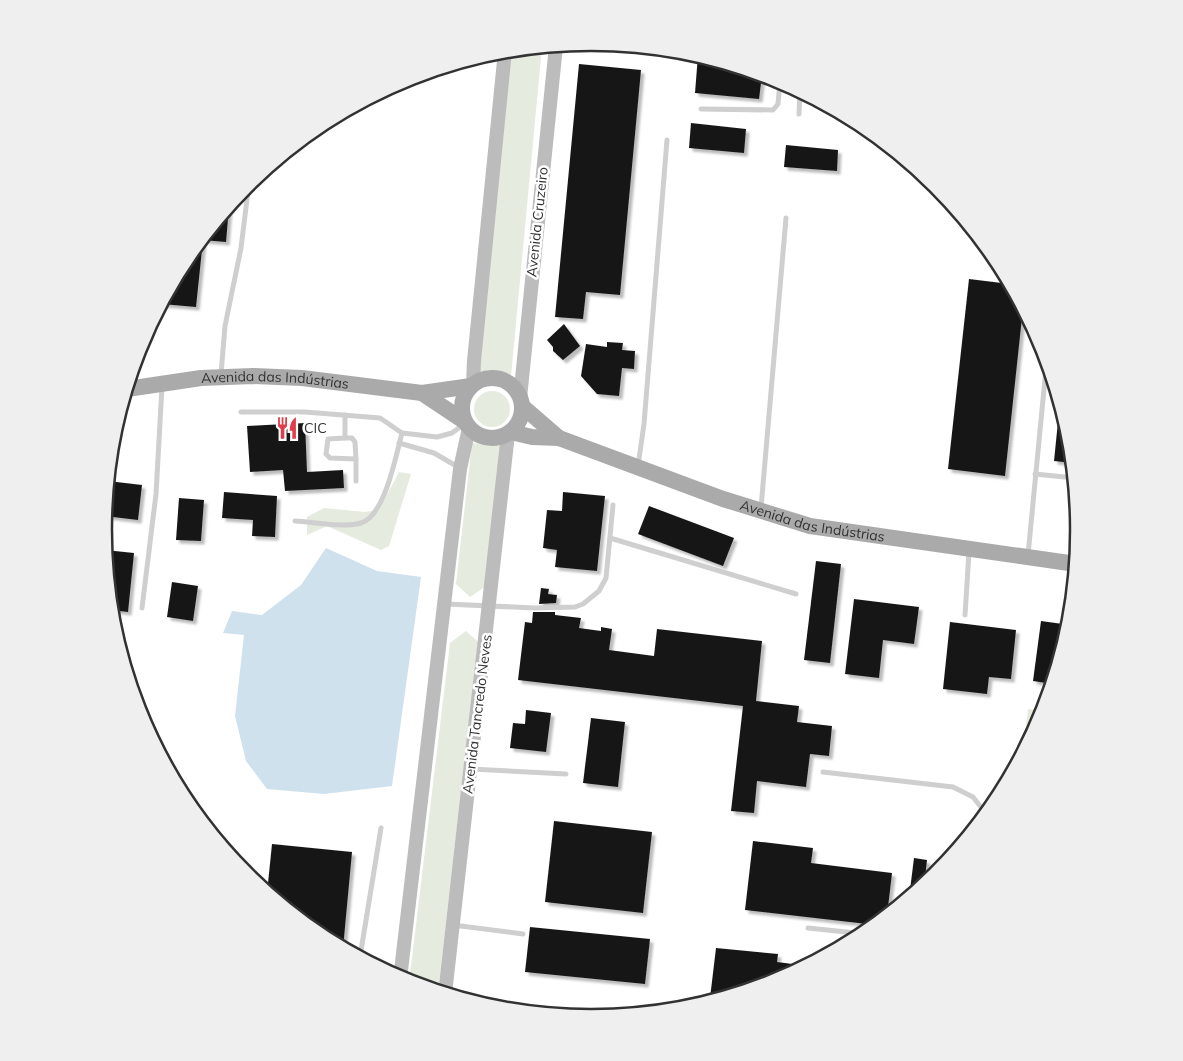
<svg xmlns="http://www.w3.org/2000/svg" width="1183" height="1061" font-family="Mulish,sans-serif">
	<defs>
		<filter id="shadow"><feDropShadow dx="3.5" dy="3.5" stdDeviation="1" flood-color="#0004"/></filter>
	</defs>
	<rect width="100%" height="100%" fill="#fff"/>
	<!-- green -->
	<g fill="#e5ebde">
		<path d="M542,47L511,376L478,372L512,50Z"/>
		<circle cx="492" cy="409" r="18"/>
		<path d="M472,443L502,446L486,586L470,597L456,584Z"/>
		<path d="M399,472L411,474L389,546L381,550L327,526L307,535V517L324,508L365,512L379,510Z"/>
		<path d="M466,631L478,642L438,992L409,983L450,643Z"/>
		<path d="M1028,709L1044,711L1023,754Z"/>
	</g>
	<!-- water -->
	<path fill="#cfe1ed" d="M326,548L377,571L421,577L392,786L324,794L267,789L246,761L235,716L244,635L223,633L232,611L262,615L301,585Z"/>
	<!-- building -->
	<g fill="#191919" filter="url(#shadow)">
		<path d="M698,55L762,75L759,99L695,93Z"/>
		<path d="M579,64L641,70L620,295L586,292L583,319L555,317Z"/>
		<path d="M691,123L746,129L744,153L689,148Z"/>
		<path d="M786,145L838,150L837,171L784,167Z"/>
		<path d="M229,207L226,242L203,240L196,307L162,304L186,259Z"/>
		<path d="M969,279L1010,284L1023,308L1005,476L948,469Z"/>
		<path d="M564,324L580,346L563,360L553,351V347L547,340Z"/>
		<path d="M607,342L623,343L622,350L635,351L634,369L622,368L619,396L597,394L581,376L586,344L607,347Z"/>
		<path d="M1060,402L1070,436L1073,463L1054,461Z"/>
		<path d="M305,423L307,472L343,470L344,488L285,491L283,470L250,472L247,426Z"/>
		<path d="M108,481L142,485L138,520L105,516Z"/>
		<path d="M224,492L277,496L275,537L252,536L253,520L222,518Z"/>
		<path d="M563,492L605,496L597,571L555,567L557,550L543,548L547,510L562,511Z"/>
		<path d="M179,498L204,500L201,541L176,540Z"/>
		<path d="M649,506L734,538L723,566L638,534Z"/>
		<path d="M105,550L134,553L128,612L111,610Z"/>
		<path d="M816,561L841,564L830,663L804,660Z"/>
		<path d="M172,582L198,586L193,621L167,617Z"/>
		<path d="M541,588L549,589L548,594L557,595L556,603L539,604Z"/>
		<path d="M854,599L919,607L914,644L883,640L879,678L845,674Z"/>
		<path d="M533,612H555V615L581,618L579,628L601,631V627L612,629L609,650L654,656L657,629L762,641L756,701L799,706L797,722L832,726L829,756L810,754L806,787L757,781L754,813L731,811L743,706L518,680L525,622L532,623Z"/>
		<path d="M1041,621L1070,625L1053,684L1033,681Z"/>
		<path d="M950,622L1016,630L1011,679L989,677L987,694L943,689Z"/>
		<path d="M526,710L551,713L546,752L510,748L513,723L525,724Z"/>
		<path d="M591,718L625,722L618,787L583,783Z"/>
		<path d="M554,821L652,832L643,913L545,902Z"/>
		<path d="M753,841L813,848L811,863L892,873L887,916L876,925L745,910Z"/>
		<path d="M272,844L352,852L343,948L320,936L267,893Z"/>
		<path d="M914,858L927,860L924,886L909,898Z"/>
		<path d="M530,927L650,939L645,984L525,972Z"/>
		<path d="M716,948L778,954L777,962L808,966L778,981L721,999L710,998Z"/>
	</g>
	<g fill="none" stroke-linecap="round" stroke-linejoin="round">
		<!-- service -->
		<g stroke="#cfcfcf" stroke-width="5">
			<path d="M701,109L773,110L778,104L780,81"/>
			<path d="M799,114L800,91"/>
			<path d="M221,374L225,326L241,248L249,183"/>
			<path d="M241,412H305L380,418L402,433L437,437L452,433L464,424"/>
			<path d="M345,415V438L328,439L326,454L330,458L356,459V481"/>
			<path d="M345,438H352L355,442L356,459"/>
			<path d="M399,443L434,453L458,467"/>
			<path d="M638,466L644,424L667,140"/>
			<path d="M1035,474L1074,478"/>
			<path d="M761,508L786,218"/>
			<path d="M295,521C314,522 344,528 361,523C385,516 396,455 402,433"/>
			<path d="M610,538L796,594"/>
			<path d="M1028,555L1047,358"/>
			<path d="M446,604L535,608L575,607L583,604L599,591L606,578L613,505"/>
			<path d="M142,608L156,494L162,387"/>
			<path d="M965,615L969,552"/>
			<path d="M471,769L566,774"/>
			<path d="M823,772L953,787L973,797L987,815"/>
			<path d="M453,925L523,934"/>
			<path d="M808,928L865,934"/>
			<path d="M360,957L381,828"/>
		</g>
		<!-- secondary -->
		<g stroke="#bcbcbc" stroke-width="14">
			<path d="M473,384L474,361L505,51"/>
			<path d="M520,398L556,46"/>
			<path d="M400,979L460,469L469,428"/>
			<path d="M445,994L508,434"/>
		</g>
		<!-- primary -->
		<g stroke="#aaa" stroke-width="16">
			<circle cx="492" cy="408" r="30"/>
			<path id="s1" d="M127,389L201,378L253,376L302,378L422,393L471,386"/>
			<path d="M422,393L464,421"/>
			<path d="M522,406L559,438"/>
			<path id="s2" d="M511,432L532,437L559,438L723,499L810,526L1076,564"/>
		</g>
	</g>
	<!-- icons -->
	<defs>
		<symbol id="restaurant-bare" viewBox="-9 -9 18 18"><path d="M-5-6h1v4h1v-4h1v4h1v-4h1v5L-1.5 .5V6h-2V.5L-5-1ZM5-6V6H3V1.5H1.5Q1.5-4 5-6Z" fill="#e13c49" stroke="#fff" stroke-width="2.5" paint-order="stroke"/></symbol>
	</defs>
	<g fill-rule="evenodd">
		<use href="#restaurant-bare" x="271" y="412" width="32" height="32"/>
	</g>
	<g text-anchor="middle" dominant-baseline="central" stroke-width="5" stroke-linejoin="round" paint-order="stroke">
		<!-- street labels -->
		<g font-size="14" fill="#323232" stroke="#fff">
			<text transform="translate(537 222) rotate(-84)">Avenida Cruzeiro</text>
			<text stroke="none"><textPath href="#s1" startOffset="149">Avenida das Indústrias</textPath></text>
			<text stroke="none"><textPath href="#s2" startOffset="316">Avenida das Indústrias</textPath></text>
			<text transform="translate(477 714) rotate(-83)">Avenida Tancredo Neves</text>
		</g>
		<!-- poi labels -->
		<g font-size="14" fill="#323232" stroke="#fff" text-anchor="start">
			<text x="304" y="428">CIC</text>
		</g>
	</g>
	<!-- crop -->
	<path d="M0 0H1183V1061H0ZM112 530a479 479 0 1 1 958 0a479 479 0 1 1-958 0Z" fill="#efefef" fill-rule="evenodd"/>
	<path fill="none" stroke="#323232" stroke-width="2.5" d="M112 530a479 479 0 1 1 958 0a479 479 0 1 1-958 0Z"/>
</svg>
